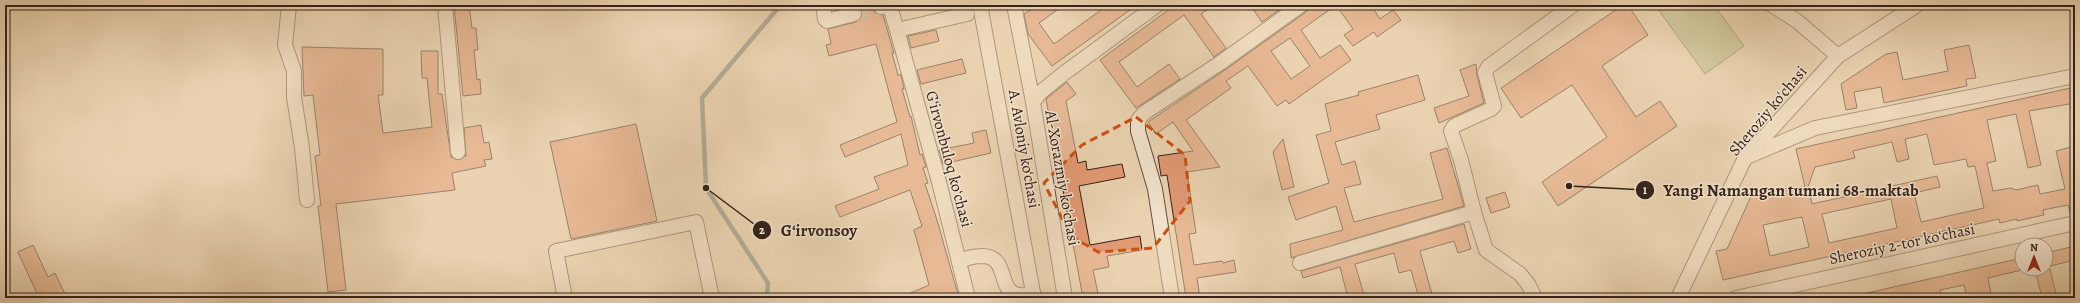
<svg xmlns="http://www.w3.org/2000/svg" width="2080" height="303" font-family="Alegreya,serif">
	<rect width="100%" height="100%" fill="#ebd3b1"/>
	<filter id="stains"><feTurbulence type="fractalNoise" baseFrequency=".005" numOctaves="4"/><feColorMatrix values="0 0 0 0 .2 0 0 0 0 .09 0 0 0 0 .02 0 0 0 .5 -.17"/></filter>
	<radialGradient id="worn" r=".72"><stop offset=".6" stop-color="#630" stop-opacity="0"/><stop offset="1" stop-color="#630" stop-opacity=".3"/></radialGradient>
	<!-- green -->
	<path fill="#b8bc8b" stroke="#766f52" d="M1655,5H1714L1744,46L1705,74Z"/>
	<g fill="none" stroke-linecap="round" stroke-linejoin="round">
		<!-- stream -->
		<path stroke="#707b73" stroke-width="4.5" d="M767,298L768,283L706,188L702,98L778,8L777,5"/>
	</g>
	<!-- building -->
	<g fill="#e29974" stroke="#34221a" fill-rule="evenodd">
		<path d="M454,5H469L472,28H476L478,50H474L477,80L480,79L481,94L463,96Z"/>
		<path d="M834,5H873L875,13L883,15L894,53H892L898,75H901L904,89H902L910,117L911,116L920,155L922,154L926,167L923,168L928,183L925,184L937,220L959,298H899L929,285L914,230L922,226L910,190L840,217L835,206L879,189L874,177L908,165L901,134L845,157L840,145L897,122L876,44L829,56L826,45L831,44L828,29L856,22L862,16V12L857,6L836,10Z"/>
		<path d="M1038,5H1064L1039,23L1054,44L1101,10L1098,5H1137L1052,66L1028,34L1024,14Z"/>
		<path d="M1175,5H1214L1201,14L1226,48L1214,57L1184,15L1119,62L1137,87L1169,64L1180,79L1136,108L1100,60Z"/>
		<path d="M1250,5H1286L1262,22Z"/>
		<path d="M1309,5H1371L1380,19L1393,10L1401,20L1377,37L1374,32L1353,46L1344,35L1353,29L1336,5L1301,30L1320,58L1340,45L1351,60L1289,104L1286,100L1277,106L1248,66L1226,81L1231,88L1186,120L1220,167L1187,172L1196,233L1189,234L1194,265L1222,261L1223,263L1234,260L1236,272L1197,278L1200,298H1186L1167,175L1161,176L1158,156L1193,151L1173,122L1156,134L1148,122L1225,70L1306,12ZM1290,38L1310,66L1291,79L1271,51Z"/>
		<path d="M1623,5H1628L1648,35L1602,66L1636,117L1660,101L1677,126L1558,206L1542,182L1607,137L1572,85L1521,118L1501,88Z"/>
		<path d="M936,30L939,41L911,48L908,36Z"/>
		<path d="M1969,45L1976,78L1966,79L1967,86L1884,103L1881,87L1854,92L1857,108L1846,110L1841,84L1886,54L1897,52L1903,80L1948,71L1944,50Z"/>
		<path d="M302,47L383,49V95H378L383,133L432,127L427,78H422L421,51H438V94H442L451,157L458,160L466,156L464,128L481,125L484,143L489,142L492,159L484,160L486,166L452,173L455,190L336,204L346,290L328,292L318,206H321L315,156L320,155L313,95L304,96Z"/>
		<path d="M962,59L966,73L921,84L917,70Z"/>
		<path d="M1476,64L1477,75L1484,103L1439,123L1434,108L1469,96L1460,70Z"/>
		<path d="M1418,75L1425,100L1376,115L1380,129L1335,142L1342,165L1355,161L1361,184L1344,188L1354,222L1443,199L1430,153L1447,148L1464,206L1291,258L1290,244L1343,230L1336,206L1296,220L1288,197L1329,183L1316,135L1331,131L1325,104L1359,95L1358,92Z"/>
		<path d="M1067,82L1076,94L1066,101L1078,163L1086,161L1087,170L1122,164L1125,177L1079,186L1090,245L1140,236L1142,250L1107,256L1109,267L1093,270L1099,298H1083L1046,99Z"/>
		<path d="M2075,87V103L2029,111L2041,165L2028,168L2016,114L1987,120L1996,161L1987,163L1993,191L2011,188L2016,190L2038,185L2040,194L2065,189L2056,151L2075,146V213H2070L2068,205L2043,210L2044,215L2017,221V219L2000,223L1999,219L1723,280L1716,251L1727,249L1753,192L1805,187L1796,149ZM1927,134L1934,165L1966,159L1968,167L1975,166L1984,208L1921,222L1914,193L1940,187L1937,176L1812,204L1808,187L1815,167L1855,158L1853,151L1892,142L1897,162L1909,159L1905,139ZM1891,199L1897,228L1829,243L1822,214ZM1802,217L1809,247L1770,256L1763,225Z"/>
		<path d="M636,124L657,221L571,239L550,142Z"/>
		<path d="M986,130L991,153L943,164L939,150L974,143L972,133Z"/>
		<path d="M1283,139L1294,187L1282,190L1273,152Z"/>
		<path d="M1505,192L1510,207L1491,213L1486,198Z"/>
		<path d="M1464,224L1471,249L1458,253L1454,241L1420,251L1433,298H1419L1411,270L1399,273L1394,253L1355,264L1365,298H1348L1340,267L1303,278L1301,271Z"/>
		<path d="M33,245L48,277L55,273L65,294L56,298H39L18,252Z"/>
		<path d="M2075,246V260L2046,267V253Z"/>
		<path d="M2022,258V270L1988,278L1992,298H1967L1964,285L1940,290L1942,298H1868L1867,293Z"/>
		<path d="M2035,269H2050L2057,298H2042Z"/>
	</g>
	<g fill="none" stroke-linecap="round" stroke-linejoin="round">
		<!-- minor-tunnel -->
		<path stroke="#c6b093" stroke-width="14" stroke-dasharray="14 7" stroke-linecap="butt" d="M854,14L881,7"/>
		<defs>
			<g id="minor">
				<path d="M289,5L285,45L294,71V97L302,148L307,200"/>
				<path d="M445,5L458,152"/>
				<path d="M823,5L825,19L827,21L854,14"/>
				<path d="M980,5L1034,298"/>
				<path d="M1014,5L1033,102"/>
				<path d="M1772,5L1797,21L1838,56"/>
				<path d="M881,7L886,5L891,10L897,30L939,182L968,298"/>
				<path d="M897,30L967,14"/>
				<path d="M1749,156L1815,128L2075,76"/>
				<path d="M1474,212L1461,160L1451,131L1454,126L1491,109L1494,106L1485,73L1488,67L1573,5"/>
				<path d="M959,262C967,257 974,256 983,256C1008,257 998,287 1015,294C1019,296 1028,295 1033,295"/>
				<path d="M1300,263L1474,212L1486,250L1520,274L1528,284L1535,298"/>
				<path d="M565,298L556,251L696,222L712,298"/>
				<path d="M1065,298L1033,102L1041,92L1063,74L1157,5"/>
				<path d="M1172,298L1155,189L1138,131V120L1144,113L1220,63L1301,5"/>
				<path d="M1678,298L1745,158L1838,56L1917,5"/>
				<path d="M1736,298L2075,223"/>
			</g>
		</defs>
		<!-- minor casing -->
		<use href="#minor" stroke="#624e40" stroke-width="16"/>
		<!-- minor -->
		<use href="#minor" stroke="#f2e2cc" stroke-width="14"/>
	</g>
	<!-- marked area -->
	<path d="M0 0H2080V303H0ZM1136,117L1185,155L1190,201L1153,248L1098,252L1071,236L1044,183L1082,145Z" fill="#ebd3b1" fill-opacity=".55" fill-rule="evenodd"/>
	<path fill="none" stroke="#cd510e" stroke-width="3" stroke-dasharray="8 5" stroke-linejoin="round" d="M1136,117L1185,155L1190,201L1153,248L1098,252L1071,236L1044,183L1082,145Z"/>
	<g text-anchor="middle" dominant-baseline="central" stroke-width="3" stroke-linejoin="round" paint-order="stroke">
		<!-- street labels -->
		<g font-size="16" fill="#34221a" stroke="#f2e2cc">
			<text transform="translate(1768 111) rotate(-50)">Sheroziy ko'chasi</text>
			<text transform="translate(1024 149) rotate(80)">A. Avloniy ko‘chasi</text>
			<text transform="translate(949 159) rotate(75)">Gʻirvonbuloq koʻchasi</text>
			<text transform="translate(1062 178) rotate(80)">Al-Xorazmiy koʻchasi</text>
			<text transform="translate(1902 244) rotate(-12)">Sheroziy 2-tor koʻchasi</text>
		</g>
	</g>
	<!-- callouts -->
	<path fill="none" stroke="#34221a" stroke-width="1.5" d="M1569 186L1645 190M706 188L762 230"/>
	<g fill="#34221a" stroke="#f2e2cc" stroke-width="1.5">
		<circle cx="1569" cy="186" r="4"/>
		<circle cx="706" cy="188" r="4"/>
		<circle cx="1645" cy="190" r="10"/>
		<circle cx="762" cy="230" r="10"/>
	</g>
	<g font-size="12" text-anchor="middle" font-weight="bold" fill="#fff">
		<text x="1645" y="194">1</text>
		<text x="762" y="234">2</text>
	</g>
	<g font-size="17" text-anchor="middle" font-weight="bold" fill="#34221a" stroke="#f2e2cc" stroke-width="3" stroke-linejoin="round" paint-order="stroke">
		<text x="1791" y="196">Yangi Namangan tumani 68-maktab</text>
		<text x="819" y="236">G‘irvonsoy</text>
	</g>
	<!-- margin -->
	<rect width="2080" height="303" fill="none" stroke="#ebd3b1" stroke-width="20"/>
	<rect x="6" y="6" width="2068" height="291" fill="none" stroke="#34221a" stroke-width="2"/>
	<rect x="10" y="10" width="2060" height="283" fill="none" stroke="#34221a"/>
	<!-- north arrow -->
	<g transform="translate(2034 257)"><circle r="19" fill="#f2e2cc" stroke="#a69585"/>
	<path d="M0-3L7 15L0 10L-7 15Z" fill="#8f2418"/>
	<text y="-6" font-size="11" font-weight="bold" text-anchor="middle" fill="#34221a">N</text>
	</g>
	<rect width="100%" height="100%" filter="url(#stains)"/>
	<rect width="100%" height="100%" fill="url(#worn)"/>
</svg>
